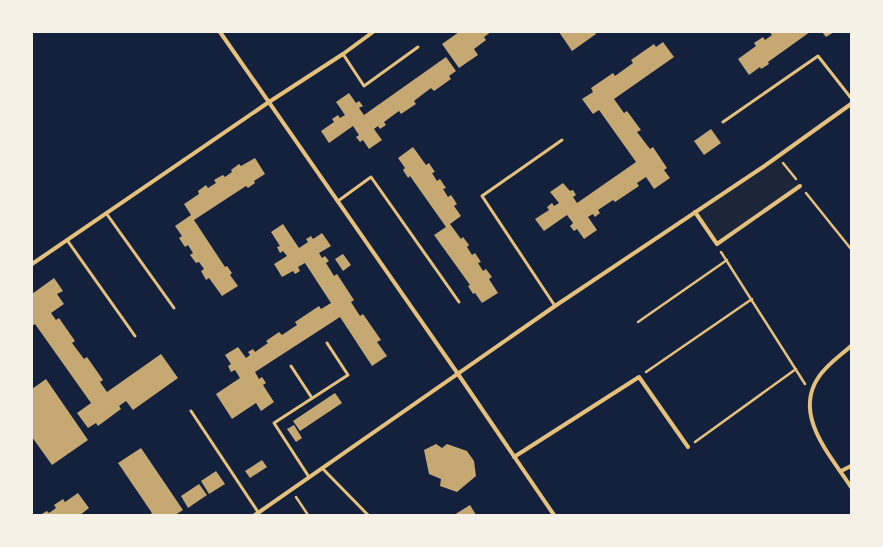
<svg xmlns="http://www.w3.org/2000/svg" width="883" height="547" font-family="'DejaVu Sans',sans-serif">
	<rect width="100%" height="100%" fill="#14213d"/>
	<!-- green -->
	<path fill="#1d2539" d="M777,156L800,186L717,244L695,212Z"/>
	<!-- building -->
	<g fill="#c6a872">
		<path d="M459,32H491L484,37L486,40L474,49L478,55L459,68L442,44Z"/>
		<path d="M559,32H595L596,34L572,51Z"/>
		<path d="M770,32H810L768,62L769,64L761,69L760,67L749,75L738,59L756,46L754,43L763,37L765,40L772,35Z"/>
		<path d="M822,32H834L826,37Z"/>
		<path d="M663,42L674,57L614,99L624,113L627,111L641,130L637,132L650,149L653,147L667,168L664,170L670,178L654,189L646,177L637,183L639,186L615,202L613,200L598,210L600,213L595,217L593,214L588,217L597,230L584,239L577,229L574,231L570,226L573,223L567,215L544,231L535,219L549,210L547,207L552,203L554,206L559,203L550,192L563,183L570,191L573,190L576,195L573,197L577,203L636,162L599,110L593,114L582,99L593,92L591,88L613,73L615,76L633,63L631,60L654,44L656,47Z"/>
		<path d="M446,57L456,71L449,76L451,79L434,91L431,88L414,101L416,104L401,114L399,111L384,122L386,125L380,129L378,126L374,129L382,140L369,149L363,140L360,142L356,137L359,135L353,126L329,143L321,131L334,122L332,119L338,115L340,118L345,115L336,102L349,93L356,103L359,101L363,106L359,108L364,115Z"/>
		<path d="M711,129L721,143L704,155L694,141Z"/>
		<path d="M413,147L426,165L429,163L435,172L432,173L437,181L440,179L446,188L443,189L448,197L451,195L457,204L454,206L461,216L450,224L461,239L463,237L469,245L467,247L472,255L475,253L481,262L478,263L483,271L486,269L492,277L489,279L498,293L482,303L475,293L473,294L468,286L470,285L434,235L446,227L410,176L408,178L403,170L405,168L398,158Z"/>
		<path d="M255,158L265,174L254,181L255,183L248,188L246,186L194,220L225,267L227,266L232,273L230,275L238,286L222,296L209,278L206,280L201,271L204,269L199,262L196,263L190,255L193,253L188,245L185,247L179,238L182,236L175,226L191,215L184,204L199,194L198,191L206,185L208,188L216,183L214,180L223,175L225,177L232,172L231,170L239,164L241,166Z"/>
		<path d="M283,224L299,248L308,242L306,239L311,236L313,239L322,233L331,246L319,253L322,258L325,256L329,261L326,263L334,276L337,274L354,300L351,302L360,316L363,314L381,340L377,342L387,356L372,366L340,317L255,372L259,379L262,377L266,383L263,385L274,402L261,411L256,403L232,419L216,394L240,378L235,370L231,372L228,366L231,364L225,355L238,347L246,358L250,355L248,352L253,349L255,352L268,343L266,341L279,332L282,335L297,325L295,322L319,306L321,309L331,303L305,263L298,267L300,271L295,274L293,271L282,277L274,264L287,256L283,251L280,253L277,247L280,246L271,232Z"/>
		<path d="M343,254L351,265L343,271L335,259Z"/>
		<path d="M54,278L63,291L57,294L64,304L51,313L56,320L59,318L75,341L72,343L84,359L87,357L103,380L100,382L107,392L161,354L178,378L133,410L126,401L119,406L121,409L98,426L96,423L88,428L77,413L91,403L35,324L32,326V294Z"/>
		<path d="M46,379L88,440L52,465L32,437V389Z"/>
		<path d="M335,393L342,403L300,431L293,421Z"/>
		<path d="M294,425L302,438L296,442L287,429Z"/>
		<path d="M436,444L442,448L447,444L467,451L474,461L476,476L457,492L440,486L441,479L429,474L424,450Z"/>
		<path d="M141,448L183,510L175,515H149L152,513L118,463Z"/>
		<path d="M262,460L267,467L250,478L245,471Z"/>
		<path d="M216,471L225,484L209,494L201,481Z"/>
		<path d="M199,484L207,495L188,508L181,496Z"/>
		<path d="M78,493L89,508L80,515H40L47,511L49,513L56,508L54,505L63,499L65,502Z"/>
		<path d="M470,505L476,515H454Z"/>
	</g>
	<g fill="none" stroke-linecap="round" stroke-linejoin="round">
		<!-- path -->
		<g stroke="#e5c07b" stroke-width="2.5">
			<path d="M783,163L796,179"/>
			<path d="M806,193L851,249"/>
			<path d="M721,252L805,384"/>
			<path d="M638,322L727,260"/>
			<path d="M646,372L752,299"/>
			<path d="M695,442L796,369"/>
			<path d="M296,497L308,515"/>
		</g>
		<!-- service -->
		<g stroke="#e5c07b" stroke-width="3">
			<path d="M343,54L364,86L418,47"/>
			<path d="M723,122L818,56L851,98"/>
			<path d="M338,201L371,177L459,302"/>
			<path d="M106,213L174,308"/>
			<path d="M67,240L135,336"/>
			<path d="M555,306L482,196L562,140"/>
			<path d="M291,366L312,398"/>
			<path d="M191,411L258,512"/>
			<path d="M322,468L368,515"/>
			<path d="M309,477L274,423L348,375L327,343"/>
		</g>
		<!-- minor -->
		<g stroke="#e5c07b" stroke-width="4">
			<path d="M220,32L458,374L554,515"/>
			<path d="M695,212L717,244L800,186"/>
			<path d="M32,264L269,102L343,54L373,32"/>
			<path d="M851,346C840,356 826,365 818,378C793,416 831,456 851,487"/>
			<path d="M514,457L639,377L688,447"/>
			<path d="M841,471L851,466"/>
			<path d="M255,515L555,306L763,167L851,104"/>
		</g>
	</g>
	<!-- border -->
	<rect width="883" height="547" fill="none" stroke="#f6f1e7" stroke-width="66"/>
</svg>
